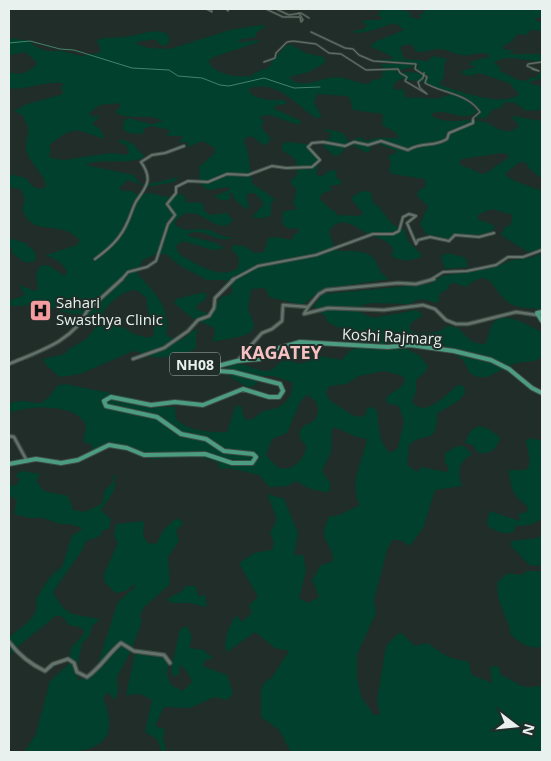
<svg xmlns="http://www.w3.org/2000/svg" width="551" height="761" font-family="'Open Sans',sans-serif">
	<rect width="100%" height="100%" fill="#202d28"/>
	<!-- green -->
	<g fill="#00402d" fill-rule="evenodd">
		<path d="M380,9H400L411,13L410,17L419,19L422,17L418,15L424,13L425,9L542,10V17L536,18L535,20L542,22V31L531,30L526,35L520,34L514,37L513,41L502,46L505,50H516L510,52L511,54H542V61C527,62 506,53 494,63L500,67V71L518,80L526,81L530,78L536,77L542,70V78L530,82L531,84L542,86V110L526,111L515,103L505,102L501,108L493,109L486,118L475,119L481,111C476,105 469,99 462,96C451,90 435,92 426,81L428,76L417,70L418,64L402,61L382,63L380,60L392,59L393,57L370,46L377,41L404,30L395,23C379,27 367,35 350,32L364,29L367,25L362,22L365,20H381L382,17L377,15L381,12L378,10ZM409,44L414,47L415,51C424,54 430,49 439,49C448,49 454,54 462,55C473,57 478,50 490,55L489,57L472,61L470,65L476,67L462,71V74L471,76L479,73L509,83L519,94C503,108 460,91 442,86L440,83L444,76V65L447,59L433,56L428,61L404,59L400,47Z"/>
		<path d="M261,25L266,26L256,33V37L237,40L242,42L258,40L259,42L214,57L208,61C216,76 238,77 252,76L253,74L270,66L272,60C280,56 281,47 290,44L306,53L324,57L326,62L309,72L289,77C300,91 320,78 334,77C345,76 356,83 368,84L373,80L382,78L383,66L379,64H413L415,66L395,72C408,74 414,69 426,77L424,82L400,79L393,85L395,90L404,89L405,97L408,98C426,96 431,103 451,94L467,101L478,112C460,123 450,108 433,113L431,115C444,126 465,118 481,121C490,122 497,131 506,131C512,132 516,129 519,125L512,118L513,116L542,121V179L530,169L525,162L518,163L506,173V176L515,181L542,191V249L528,252L504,237L501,234L506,226H510L513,215L492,209L478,215V219L493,225L495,229L482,236L469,237L457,234L450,239L426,234L420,224L428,206L418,197L417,192L426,186L425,179L392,174L389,170L391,162L388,156L396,153L397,151L379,144L371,146L369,152H365L353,145L344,149L340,155L334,156L323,146L324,142L331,137L330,133L324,130L326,129L343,133L349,142L354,141L355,139L359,137L366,141L377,138H399L395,132L382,125L383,114L353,110L350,99L347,96L317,94L314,103L322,117L316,118C294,104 280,80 249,88V91L253,96L268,100H284L287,104L277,105L273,108L301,121L300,124H296L270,115L262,116L260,117L264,122L261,127L271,139L267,144L263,145L252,136L245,138L244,141L248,152L252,183L275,199L271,203V215C265,219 260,219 252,217L264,204L255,193L246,194L249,207L246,209L237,202L231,193H228L231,198C224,202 220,200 214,196L230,190L228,187L208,190L200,184L199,167L214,154L215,148L202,141L188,147L187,142L179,143L183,136H167L170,130L151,126L144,129L143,134L128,133L123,129L124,121L128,118L152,124L163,121C145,112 130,122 115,112L121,106L118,103L100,105L89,113L92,117L101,115L92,124L100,129L105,138C96,138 90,133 81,131C71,128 55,139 49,146L51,151L49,155L51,158L64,160L110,153L127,155L129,152L126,145L116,141L125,140L134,145L145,157C126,166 103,157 85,165L134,175L139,183L144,185L179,177L174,182L147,187L128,180L119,188L123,191H132L136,194L151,193L166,197L182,194L186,199L185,202L203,203L204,210L210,215L227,213L233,221L226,226C207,227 195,200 175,221L176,226L187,230L199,229L210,230L222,236L233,238C217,244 204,226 188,234V236L213,242L225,248L213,250L183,241L176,246L179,254C195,263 220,281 238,268C240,257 239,257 232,250V246L234,245L244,246L255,253L264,252L268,238L276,237L292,240L294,234L298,233V228L289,229L283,225L282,212L297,209L293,203L297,190L291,183V180L297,176C297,159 298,160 282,150V145L285,142L308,144L306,148L319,160L316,175L322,176L331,170L337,171L335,177L341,180V184L329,186L332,190L323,193L319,198L330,209L336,212V215L360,216L363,213L352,200V197C359,193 363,188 371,193L373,203L378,206L393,225L404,229L408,241L421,254V257C411,261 399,262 390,255L393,253V249C387,238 377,239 366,233C355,226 338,214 329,232L333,244L339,251C351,251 370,249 376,262C380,270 380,274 390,279L323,289C314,293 310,301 302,305L269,297L265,288L251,289L248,308L254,325L252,331L243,336L212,342L215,333L214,328L192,318L174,303L177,299L204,292L207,295L205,300L197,305L196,309L206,313L213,312L221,297L231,294L233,289L225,280H207L179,265L166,254H156L143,260L137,272L138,275C154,291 172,310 166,333L169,337L181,340L196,329L198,332L196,334V349C184,354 162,360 148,356C142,355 140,351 133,351L80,374L60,377L46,365L43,359L65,354L69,349L86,339L97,326L110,319L134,334L149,338L154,335C155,321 144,310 147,298L136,290C121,291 105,305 101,319L96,321L84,314H71L43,305L9,306V301L25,295L19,285L35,291L38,289L36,274L40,266L48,265L65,276L67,271L60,262L46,255L77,245L80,240C75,237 72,232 66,231C48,224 30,233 22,209L25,200L21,189L9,187V174L26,178C32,186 35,191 46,187C44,173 32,166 27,153C24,145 27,141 28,133C29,127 25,120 22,115L14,111L27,104L63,94L61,86L66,84C47,79 28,91 9,88V72C19,76 30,72 37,64L35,60L25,52L9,55V38L30,41L33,45L46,51H62L81,56L99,53L101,50L97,41L99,39C107,37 114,38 123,37C136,37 149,29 162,32C167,32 168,36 170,40L165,46L160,45L155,39L136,42L137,44L148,48L170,49L230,30ZM502,153L507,154L509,157L488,172L482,174L459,164L461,159Z"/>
		<path d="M9,238L25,243L35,252L36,259L33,262C19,263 21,258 12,253V248L9,247Z"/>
		<path d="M448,253L466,258L468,267L445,269L441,256Z"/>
		<path d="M542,253V309C532,308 520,309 511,304C491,292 493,264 466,287L454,283L450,284L447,290L440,293L438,303L420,299L410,304L373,303L362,305L361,313L373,318L416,310L422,313V316L412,322L410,326L411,331C421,335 431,334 442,330C443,329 446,326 448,326C465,325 464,345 485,344C489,338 489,327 494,322C504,309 532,328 542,332V357L534,361L516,363L487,377H477L470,373L463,360L444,345L427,340L407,343V349L419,355L428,366L426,371L416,380V391L412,402C425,419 446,394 458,385L464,386L465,393C458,405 446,406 437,414C437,447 426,430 409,445L407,465L417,472L421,467L447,472L449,469L445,462V453L457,446H464L472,454C458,463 457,471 462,486L435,490L423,528L410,546L400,540H392L387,550L374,600L376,613L357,654V678L360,692L363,700L375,716L380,714L377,701L386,646L400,632L415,646L428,643C440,653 453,661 468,661L472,675L492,683L490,667L498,666L501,675C519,683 522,691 542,685V752H291L279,730L261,717V692L263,684L272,677L289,651L275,648L255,632L227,652C222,642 230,622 237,615L241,622L252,613L249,605L258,597L239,563L254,553L272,550L274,543L270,533L277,519L267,494L284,499L298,533L294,555H303L306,571L299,598L308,603L319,597L312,580L320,566L333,561C333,540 316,543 329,517L339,515L360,505C348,484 363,461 367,439C352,438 342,427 332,428L331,452L322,471L331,484L329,492C316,492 307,488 296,481L287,486L269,487L259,475L229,468L221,469L216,461L193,456L152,459L122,448H107L95,454L90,453L93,446L83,441C84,435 88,427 84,422C72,403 26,406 9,413V404C19,398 30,403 41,403L49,397L57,386L65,384L134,398L161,407H175L176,419C187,431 211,433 227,432L236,405L242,407L243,415L246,420C258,419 255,415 264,411C267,409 272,410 276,408C288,404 292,395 293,383L274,376H263L254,386L247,387L226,374L224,371C237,354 252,372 268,371C275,370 277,362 284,361C291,359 297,365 303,363C308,362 312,358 318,357C325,356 334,359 341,360L351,350L358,347L359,343L348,332L327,322L326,317L313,307L323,294L430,284L442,276L498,266L512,260L533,257ZM384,371L403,376L405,381C401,391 391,390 386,399L387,403L399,406L404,422L398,448L390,453C377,439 380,427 377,411L373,407L367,408L366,414L361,417L354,416L329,400L326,392L329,386L346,384L359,376ZM306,395C316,398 323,410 314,420C307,426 304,423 299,432L301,440L306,446C306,458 291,474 278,467C273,464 270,459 266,455L272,439L287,433L300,402Z"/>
		<path d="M479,426L489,429L500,438C497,449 489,456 477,452L473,445L465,443C468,434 471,429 479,426Z"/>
		<path d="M532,438L542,441V519L530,525L515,526L514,532C505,535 496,532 488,526L487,521L490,511L520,521L518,514L527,512L528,508C525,503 522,503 519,499C512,493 509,479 509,470C514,469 517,471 522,470C536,470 526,448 526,440Z"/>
		<path d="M22,471L40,474L36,481L44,491L68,496L73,510L84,512L102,504L105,490L114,481L113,475H116L114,491L101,510L111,519L109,529L103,530L100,536L86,541L83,549L53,592C66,618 75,614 100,619L92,626L90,635L82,643L78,662V681L96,669L118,602L135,587L134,584L126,591L116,593L105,583L104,574L118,543L114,536L116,524L144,521L143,536L148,543L156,544L165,528L177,518L184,523L176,530L179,541L168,557L170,584L143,608L140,617L142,621L131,651L117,677L118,692L114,700L108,692L103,698C129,761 67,752 24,752L36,734L50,681L69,664L71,648L82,636L85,631L79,627L68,625C65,619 63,615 55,616C41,630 22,640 9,656V638C20,627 41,617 36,600C43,587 50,574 62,567L72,535L80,531L82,528L69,524H60L43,518H29L14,514L17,500L9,495V484L16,486L20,478L16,477V474Z"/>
		<path d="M542,533V566L529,565L511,546V541L538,538Z"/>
		<path d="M527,571H542V647C528,649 520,643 510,634V629L498,597L497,583L507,573L522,575Z"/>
		<path d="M186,586H196L198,596L205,595L207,607L189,603H171L167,599L182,591Z"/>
		<path d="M187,626L192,637L189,648L203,650L214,659H206L202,666L227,675L233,693L227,700L214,697L190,708L164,707L155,726L165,729L163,739L166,750L162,752L157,739L145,732L152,700L140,694L126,695L135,653H158L168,662L167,674L171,685L183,691L192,682C189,675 186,668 179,665V674L174,677L171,670L180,629Z"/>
	</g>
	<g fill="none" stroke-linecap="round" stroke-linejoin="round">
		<!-- stream -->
		<path stroke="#44836b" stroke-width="1" d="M9,43L30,41L60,49L74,50L132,68L169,70L178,76L202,78L220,85L229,86L264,78L294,88L320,87"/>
		<defs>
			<g id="street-far3">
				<path d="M206,9L212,12L211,9"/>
				<path d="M226,9L228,11L229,9"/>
				<path d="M266,9L283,17H300L301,22L303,20L299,13"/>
				<path d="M276,9L289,15L301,13L309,18"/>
				<path d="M311,32L345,48L353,49L359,55L373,61L416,64L415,69L427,77L425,83C444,94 467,93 480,112L473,118V121"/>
				<path d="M264,62L275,58L276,53L287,42L293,41L316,44L329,53L341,54L366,70L398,69L400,73L407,77L405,81L427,94L420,88L418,82L423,78L424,73"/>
				<path d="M532,69L539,71L527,66L528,64L542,62"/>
			</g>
			<g id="street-far2">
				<path d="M95,259C110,248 121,238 128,221C131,215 133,206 137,200C147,186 153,179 141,162L152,155L165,153L184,146"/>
				<path d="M121,280L128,272L147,267L156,261L168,224L175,215L167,204L176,193V187L188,181L208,182L227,174L248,175L272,166L286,168L312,167L320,160L308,147L312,143L323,142L345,146L354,142L368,145L381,141L408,150C423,141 432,148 447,139L449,133L473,123V120"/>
				<path d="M232,280L258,266L316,255L373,234H393L399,231L403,217L409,214L416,216L407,223L416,244L418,240L430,237L449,241L455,235L479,237L494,233"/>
				<path d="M430,280L443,272L467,271L496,265L508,257H523L542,250"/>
			</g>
			<g id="street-far1">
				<path d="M308,307L304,314L328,308L384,310L423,305L435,309L446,320L456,324H468L516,312L537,315"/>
				<path d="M133,359L164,348L188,331L198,320L209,316L214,308L215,298L234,279"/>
				<path d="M238,360L262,333L272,329L282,321L283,305L308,307L319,294L326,290L398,283L416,284L434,279"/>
				<path d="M9,364C37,352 74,341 87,311L122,279"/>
				<path d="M9,436L14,437L27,461"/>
			</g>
			<path id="street" d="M9,642C19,655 30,664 45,671L53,664L68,659L74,663L77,672L87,677C100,668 108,654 121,643L134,651L164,655L170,663"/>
			<g id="primary">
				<path d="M542,312L537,313L542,321"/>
				<path d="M9,464L36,459L61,463L78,460L109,445L127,448L144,455L205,454L232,463H252L256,457L253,454L224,451L206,439L181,434L157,417L106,406L104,401L111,397L151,405L175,402L203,405L243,389L269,397H279L283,391L280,384L233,372L187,369L184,365L189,362L201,366L214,367L237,361L260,359L276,349L300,342L388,347L410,345L454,351L491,360L509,369L532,388L542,393"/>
			</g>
		</defs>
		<!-- street-far3 casing -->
		<use href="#street-far3" stroke="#3f4b45" stroke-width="2.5"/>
		<!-- street-far2 casing -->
		<use href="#street-far2" stroke="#3f4b45" stroke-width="4"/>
		<!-- street-far1 casing -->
		<use href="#street-far1" stroke="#3f4b45" stroke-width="5"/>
		<!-- street casing -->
		<use href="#street" stroke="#3f4b45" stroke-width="5.5"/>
		<!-- primary casing -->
		<use href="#primary" stroke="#3f4b45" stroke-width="6"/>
		<!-- street-far3 -->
		<use href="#street-far3" stroke="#63726b" stroke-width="1"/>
		<!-- street-far2 -->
		<use href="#street-far2" stroke="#63726b" stroke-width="2"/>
		<!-- street-far1 -->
		<use href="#street-far1" stroke="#63726b" stroke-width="2.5"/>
		<!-- street -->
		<use href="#street" stroke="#63726b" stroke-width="3"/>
		<!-- primary -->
		<use href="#primary" stroke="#4b9c80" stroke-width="4"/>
	</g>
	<!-- icons -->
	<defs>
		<symbol id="hospital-square" viewBox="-11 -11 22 22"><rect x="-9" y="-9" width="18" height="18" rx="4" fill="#f49b9f" stroke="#202d28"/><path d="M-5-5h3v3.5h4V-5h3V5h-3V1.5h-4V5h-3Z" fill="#111"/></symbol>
	</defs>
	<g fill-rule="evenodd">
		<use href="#hospital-square" x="28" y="298" width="25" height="25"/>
	</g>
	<g text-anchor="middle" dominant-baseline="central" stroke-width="4" stroke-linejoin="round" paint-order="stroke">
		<!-- shield labels -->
		<rect fill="#202d28" stroke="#acb6b2" stroke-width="1" x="170" y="352.5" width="50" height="23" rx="4"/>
		<g font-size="14" font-weight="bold" fill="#e8f1ed">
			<text x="195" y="364">NH08</text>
		</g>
		<!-- poi labels -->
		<g font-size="15" fill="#e8f1ed" stroke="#202d28" text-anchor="start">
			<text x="56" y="302">Sahari<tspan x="56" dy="17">Swasthya Clinic</tspan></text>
		</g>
		<!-- street labels -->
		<g font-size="15" fill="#e8f1ed" stroke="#202d28">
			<text transform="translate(392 336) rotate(3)">Koshi Rajmarg</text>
		</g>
		<!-- quarter labels -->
		<g font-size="18" font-weight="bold" fill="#f5c1c3" stroke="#202d28">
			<text x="281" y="352">KAGATEY</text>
		</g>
	</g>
	<!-- border -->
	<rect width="551" height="761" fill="none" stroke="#e8f1ed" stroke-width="20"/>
	<!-- north arrow -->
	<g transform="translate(516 726) rotate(106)" stroke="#202d28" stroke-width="4" paint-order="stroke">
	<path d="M0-4L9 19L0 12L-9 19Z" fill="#e8f1ed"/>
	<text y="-8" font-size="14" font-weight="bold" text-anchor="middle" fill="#e8f1ed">N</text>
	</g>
</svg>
